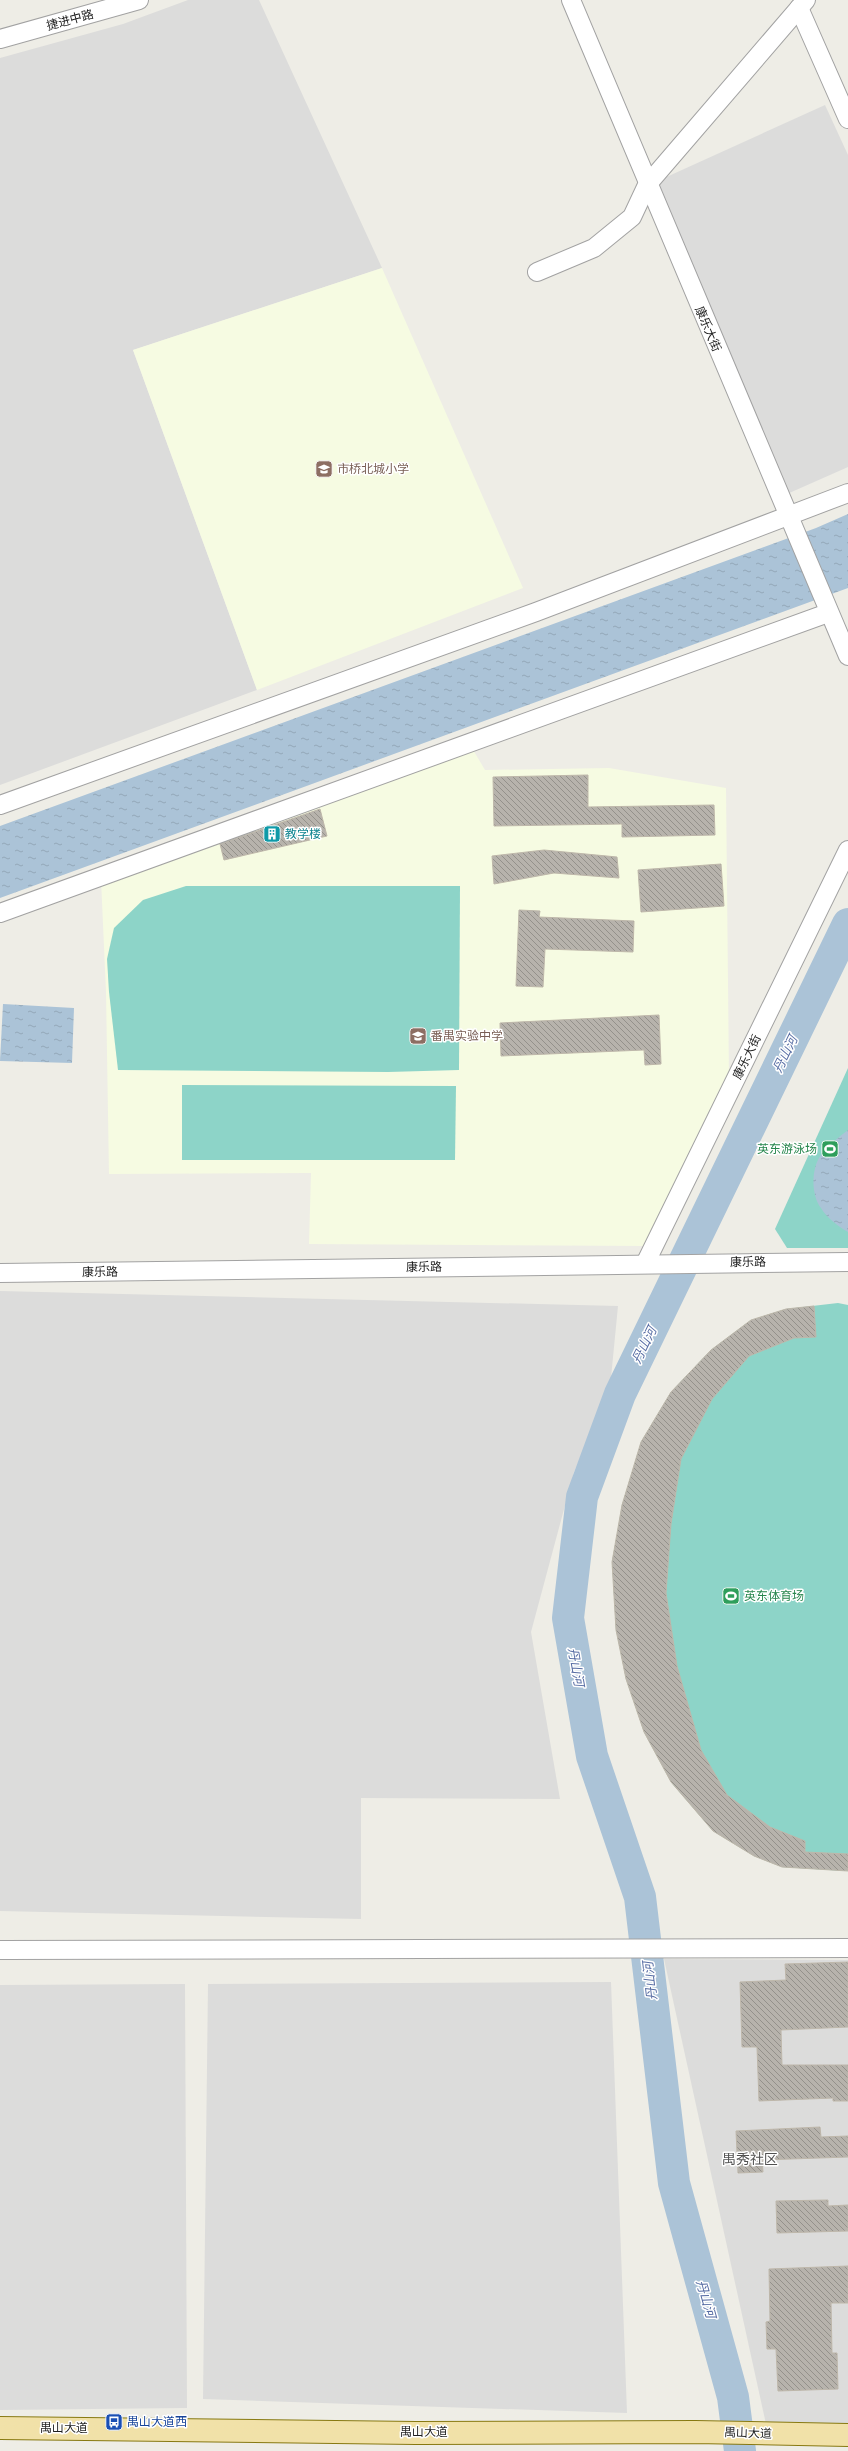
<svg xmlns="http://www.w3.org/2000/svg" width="848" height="2451" font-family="Roboto,'Noto Sans SC',sans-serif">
	<defs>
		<pattern id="water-ripples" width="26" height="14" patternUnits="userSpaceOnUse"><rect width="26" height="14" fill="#abc3d7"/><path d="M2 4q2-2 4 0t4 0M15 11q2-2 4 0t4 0" fill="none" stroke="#93a7b8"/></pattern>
		<pattern id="building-back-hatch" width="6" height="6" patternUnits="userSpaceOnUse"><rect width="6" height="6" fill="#b7b3ac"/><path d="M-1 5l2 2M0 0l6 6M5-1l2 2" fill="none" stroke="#94918b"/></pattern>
	</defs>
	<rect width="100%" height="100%" fill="#eeede6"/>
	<!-- residential -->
	<g fill="#dcdcdb">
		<path d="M188,0H259L382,268L133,350L257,690L0,785V58L123,24Z"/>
		<path d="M825,105L848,155V467L787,494L651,184Z"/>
		<path d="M0,1291L618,1306L610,1388L574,1472L531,1632L560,1799L361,1798V1919L0,1911Z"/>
		<path d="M664,1959L848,1960V2424H766Z"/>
		<path d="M611,1982L627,2413L203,2399L208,1984Z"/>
		<path d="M185,1984L187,2408L0,2410V1985Z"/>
	</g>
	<!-- education -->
	<g fill="#f6fbe2">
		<path d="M382,268L523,588L257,690L133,350Z"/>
		<path d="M472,748L485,770L609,768L726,788L729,1080L647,1246L309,1244L311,1173L109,1174L106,992L101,879Z"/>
	</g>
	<!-- pitch -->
	<g fill="#8dd4c8">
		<path d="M186,886H460L459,1070L388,1072L118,1070L109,992L107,959L114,928L143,900Z"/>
		<path d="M848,1068V1248H787L775,1229Z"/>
		<path d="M182,1085L456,1086L455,1160H182Z"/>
		<path d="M838,1303L848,1305V1870L844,1871L782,1867L754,1856L713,1831L671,1782L644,1732L626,1679L616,1630L612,1562L622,1505L641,1442L671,1392L711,1350L751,1320L786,1309Z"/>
	</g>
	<!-- water -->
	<g fill="url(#water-ripples)">
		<path d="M848,514V588L0,898V826L816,528Z"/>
		<path d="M3,1004L74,1008L72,1063L0,1061Z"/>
		<path d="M848,1130V1232C838,1226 827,1218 821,1208C811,1195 811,1168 821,1155C828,1146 839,1137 848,1130Z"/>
	</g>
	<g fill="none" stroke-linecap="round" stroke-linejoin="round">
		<!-- river -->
		<path stroke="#abc3d7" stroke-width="32" d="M740,2451L733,2397L674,2183L640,1897L592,1756L568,1618L582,1497L620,1394L848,924"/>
	</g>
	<!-- building -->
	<g fill="url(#building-back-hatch)" stroke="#beb7aa">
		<path d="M588,775V807L714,805L715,835L622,837V824L494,826L493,777Z"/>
		<path d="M320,809L327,836L224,860L220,844Z"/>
		<path d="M544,850L617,857L619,878L554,873L494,884L492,856Z"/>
		<path d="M721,864L724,906L641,912L638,870Z"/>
		<path d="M519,910L540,911L539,917L634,921L633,952L545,949L543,987L516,986Z"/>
		<path d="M659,1015L661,1064L645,1065L644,1050L501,1056L500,1023Z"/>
		<path d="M814,1306L816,1337L794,1338L749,1356L712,1399L681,1459L671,1524L666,1593L677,1666L701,1750L727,1795L770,1827L805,1841V1852L848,1854V1871L782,1867L754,1856L713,1831L671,1782L644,1732L626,1679L616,1630L612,1562L622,1505L641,1442L671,1392L711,1350L751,1320L786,1309Z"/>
		<path d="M848,1962V2027L781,2030L782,2065H848V2101H833V2098L759,2101L757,2047H742L740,1982L786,1980L785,1964Z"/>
		<path d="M820,2127L821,2137L848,2136V2157L762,2160L763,2172L738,2173L736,2131Z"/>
		<path d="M828,2200V2206L848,2205V2231L777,2233L776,2201Z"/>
		<path d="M848,2266V2303H831L832,2353H837L838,2389L778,2391L776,2349H767L766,2322L770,2321L769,2269Z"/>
	</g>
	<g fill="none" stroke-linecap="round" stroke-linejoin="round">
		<defs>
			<g id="minor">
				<path d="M571,0L848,656"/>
				<path d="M799,8L848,119"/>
				<path d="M0,39L139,0"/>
				<path d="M537,272L594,248L632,217L647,185L806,0"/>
				<path d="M0,805L536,612L848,493"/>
				<path d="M0,913L828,613"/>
				<path d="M645,1264L848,850"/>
				<path d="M0,1273L848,1262"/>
				<path d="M0,1950L848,1948"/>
			</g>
			<path id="major" d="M0,2428L416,2433L695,2432L848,2435"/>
		</defs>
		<!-- minor casing -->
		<use href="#minor" stroke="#a2a2a2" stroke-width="20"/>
		<!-- major casing -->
		<use href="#major" stroke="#877911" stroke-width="24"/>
		<!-- minor -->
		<use href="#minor" stroke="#fff" stroke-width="18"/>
		<!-- major -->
		<use href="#major" stroke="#f1e1a8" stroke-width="22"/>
	</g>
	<!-- icons -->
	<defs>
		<symbol id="school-square" viewBox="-11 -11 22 22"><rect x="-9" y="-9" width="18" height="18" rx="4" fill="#8d6e63" stroke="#fff"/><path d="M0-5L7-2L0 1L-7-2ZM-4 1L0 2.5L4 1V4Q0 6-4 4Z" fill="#fff"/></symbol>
		<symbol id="building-square" viewBox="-11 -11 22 22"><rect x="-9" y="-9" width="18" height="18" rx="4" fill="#0f9aa8" stroke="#fff"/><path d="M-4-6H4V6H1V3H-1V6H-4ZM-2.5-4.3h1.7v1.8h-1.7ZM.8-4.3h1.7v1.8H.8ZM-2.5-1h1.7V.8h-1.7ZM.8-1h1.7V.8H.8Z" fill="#fff"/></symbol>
		<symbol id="stadium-square" viewBox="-11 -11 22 22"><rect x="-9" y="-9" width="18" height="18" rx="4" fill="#2e9e5b" stroke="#fff"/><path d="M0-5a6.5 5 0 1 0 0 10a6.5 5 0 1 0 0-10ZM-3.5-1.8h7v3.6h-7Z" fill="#fff"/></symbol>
		<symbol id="bus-square" viewBox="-11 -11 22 22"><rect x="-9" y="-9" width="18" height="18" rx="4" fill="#1a4fb4" stroke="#fff"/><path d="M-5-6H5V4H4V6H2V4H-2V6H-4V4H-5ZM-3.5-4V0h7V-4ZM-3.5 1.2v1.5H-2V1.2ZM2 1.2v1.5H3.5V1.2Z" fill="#fff"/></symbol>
	</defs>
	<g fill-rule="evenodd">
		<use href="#school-square" x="314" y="459" width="20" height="20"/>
		<use href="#building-square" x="262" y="824" width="20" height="20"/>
		<use href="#school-square" x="408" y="1026" width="20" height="20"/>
		<use href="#stadium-square" x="820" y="1139" width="20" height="20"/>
		<use href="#stadium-square" x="721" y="1586" width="20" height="20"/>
		<use href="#bus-square" x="104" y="2412" width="20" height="20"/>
	</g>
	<g text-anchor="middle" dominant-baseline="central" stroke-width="3" stroke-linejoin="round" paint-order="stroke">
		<!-- street labels -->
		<g font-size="12" fill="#1e1e1e" stroke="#fff">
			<text transform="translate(70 20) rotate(-15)">捷进中路</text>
			<text transform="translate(708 329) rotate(67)">康乐大街</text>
			<text transform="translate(747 1057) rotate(-64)">康乐大街</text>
			<text transform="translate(748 1262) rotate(-1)">康乐路</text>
			<text transform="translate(424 1267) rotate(-1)">康乐路</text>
			<text transform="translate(100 1272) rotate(-1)">康乐路</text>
			<text x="64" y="2428">禺山大道</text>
			<text x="424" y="2432">禺山大道</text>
			<text transform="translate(748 2433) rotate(2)">禺山大道</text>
		</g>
		<!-- education labels -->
		<g font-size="12" fill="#785e54" stroke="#fff" text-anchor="start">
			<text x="337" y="469">市桥北城小学</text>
			<text x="431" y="1036">番禺实验中学</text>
		</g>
		<!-- culture labels -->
		<g font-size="12" fill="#0d838f" stroke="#fff" text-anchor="start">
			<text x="285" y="834">教学楼</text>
		</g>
		<!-- leisure labels -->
		<g font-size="12" fill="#27864d" stroke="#fff" text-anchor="end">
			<text x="817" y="1149">英东游泳场</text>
			<text x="744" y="1596" text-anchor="start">英东体育场</text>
		</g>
		<!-- transit labels -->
		<g font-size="12" fill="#164399" stroke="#fff" text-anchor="start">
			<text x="127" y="2422">禺山大道西</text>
		</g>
		<!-- water labels -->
		<g font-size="13" font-style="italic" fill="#566ca3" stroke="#fff">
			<text transform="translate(785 1054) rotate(-64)">丹山河</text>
			<text transform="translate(644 1345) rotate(-64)">丹山河</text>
			<text transform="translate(576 1667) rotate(80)">丹山河</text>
			<text transform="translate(650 1981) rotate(-97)">丹山河</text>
			<text transform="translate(706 2299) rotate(74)">丹山河</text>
		</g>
		<!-- quarter labels -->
		<g font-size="14" fill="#515151" stroke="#fff">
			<text x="750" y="2159">禺秀社区</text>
		</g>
	</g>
</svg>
